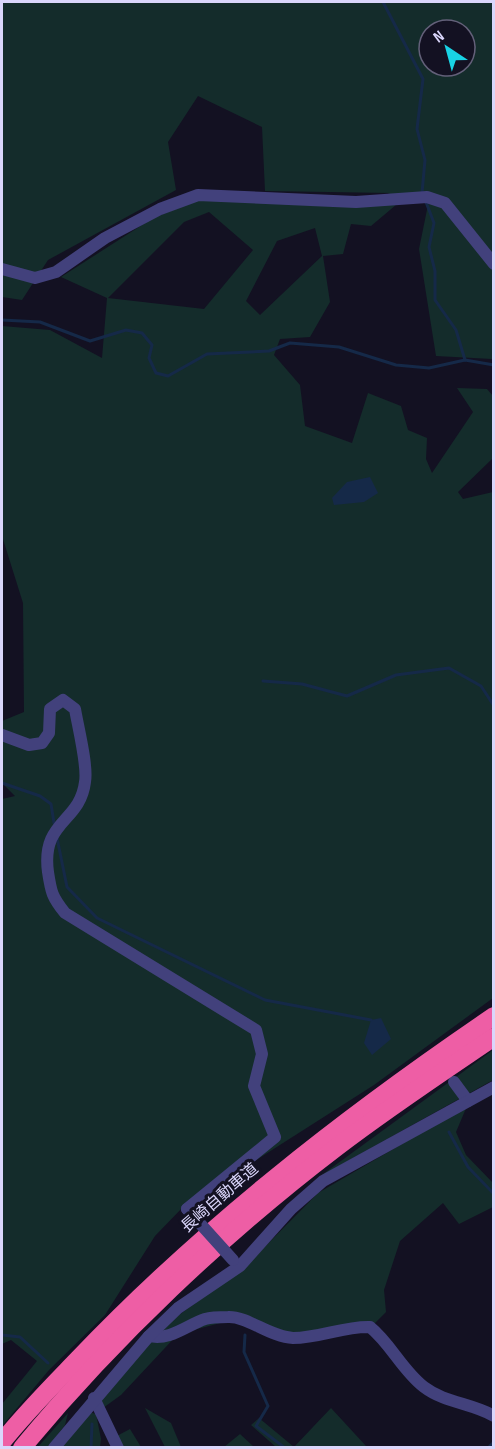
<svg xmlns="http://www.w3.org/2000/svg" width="495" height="1449" font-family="'Sofia Sans Condensed','Noto Sans JP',sans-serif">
	<rect width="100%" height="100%" fill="#131122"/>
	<!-- green -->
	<g fill="#142c2b" fill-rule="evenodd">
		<path d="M2,2H493L492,359L436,356L419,249L429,200L403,199L371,226L351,224L343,254L323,256L330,302L310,337L280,339L274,355L300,385L305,426L352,443L368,393L401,406L408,430L427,438L426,459L432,473L473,412L457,388L487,389L493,396V458L458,492L463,499L493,492V998L374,1085L184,1206L155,1236L105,1315L49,1370L2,1426V1404L37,1361L11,1340L2,1344V799L15,796L2,783V721L24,712L23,603L2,536V326L50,330L102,358L107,298L61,277L153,218L199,200L355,207L390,193L265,191L262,127L198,96L168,142L176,190L48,260L22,300L2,297ZM429,30H465V66H429ZM209,212L253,250L204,309L108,298L184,222ZM315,228L322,256L260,315L246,301L277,241Z"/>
		<path d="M493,1050V1080L319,1177Z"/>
		<path d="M467,1106L456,1132L466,1155L493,1183V1207L459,1224L443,1203L400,1241L384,1290L386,1312L373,1325L322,1333L274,1332L232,1320L178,1334L121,1395L103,1408L99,1397L172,1320L244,1268L318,1193Z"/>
		<path d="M145,1408L171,1423L181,1447H165Z"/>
		<path d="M331,1408L366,1446L377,1447H276L251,1425L259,1418L294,1447Z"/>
		<path d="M89,1412L96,1414L101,1439L100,1447H63L62,1444Z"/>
		<path d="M68,1413L65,1425L48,1447L37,1448Z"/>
		<path d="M130,1429L141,1447H120L113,1438Z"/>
		<path d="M240,1434L254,1447H224Z"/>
	</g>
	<!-- water -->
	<g fill="#152948">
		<path d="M370,477L378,493L364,502L334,505L332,498L347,482Z"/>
		<path d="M381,1018L391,1039L372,1055L364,1043L371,1020Z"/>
	</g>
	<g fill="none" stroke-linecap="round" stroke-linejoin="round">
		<!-- stream -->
		<g stroke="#152948" stroke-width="3">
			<path d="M383,2L423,79L417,129L425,160L422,193"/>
			<path d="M426,202L434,223L429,247L435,271V300L456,330L465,360"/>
			<path d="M2,320L40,322L90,341L126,330L142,333L152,345L149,358L156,373L168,376L207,354L269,351L290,343L339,347L396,365L429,368L465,360L494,365"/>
			<path d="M263,681L302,684L347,696L396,675L449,668L481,686L494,706"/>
			<path d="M2,783L40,796L51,804L54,823"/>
			<path d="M57,838L67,887L97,918L265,1000L371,1020"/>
			<path d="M449,1132L468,1167L494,1194"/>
			<path d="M2,1335L20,1337L48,1363"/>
			<path d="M245,1335L244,1352L268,1406L256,1426L285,1448"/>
			<path d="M91,1448L92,1424"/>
			<path d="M488,1448L494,1442"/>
		</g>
		<!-- minor -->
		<g stroke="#42417c" stroke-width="12">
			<path d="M2,269L35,278L56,272L105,238L160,209L198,195L356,202L427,197L445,203L494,264"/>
			<path d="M2,735L29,745L42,743L49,733L50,709L63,700L75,709C78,727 88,766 85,782C80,823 41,820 48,872C51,892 52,897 65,913L256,1030L262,1054L254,1086L275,1137L187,1209"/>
			<path d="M454,1082L468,1101"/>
			<path d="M149,1336C170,1341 187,1325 205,1319C212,1317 221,1317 228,1317C247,1316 270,1337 293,1338C320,1338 344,1326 370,1327C391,1344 402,1370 424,1387C445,1403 471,1403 494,1416"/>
			<path d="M94,1398L118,1448"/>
			<path d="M54,1448L149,1336L178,1308L240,1266L291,1209L323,1181L494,1087"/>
		</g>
		<!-- highway -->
		<g stroke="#ee5ea5" stroke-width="18">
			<path d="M2,1442C25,1413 52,1386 78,1359C203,1228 344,1118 494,1016"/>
			<path d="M22,1448C113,1338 224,1233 337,1147C388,1108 441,1073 494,1037"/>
		</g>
		<!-- minor-bridge -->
		<path stroke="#42417c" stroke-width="12" d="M187,1209L233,1260"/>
	</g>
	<g text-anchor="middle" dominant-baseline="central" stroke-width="6" stroke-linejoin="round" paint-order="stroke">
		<!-- street labels -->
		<g font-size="16" fill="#dad6fb" stroke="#131122">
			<text transform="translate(220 1198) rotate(-41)">長崎自動車道</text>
		</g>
	</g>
	<!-- border -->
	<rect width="495" height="1449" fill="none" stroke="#dad6fb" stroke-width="6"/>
	<!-- north arrow -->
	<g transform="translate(447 48) rotate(324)"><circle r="28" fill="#131122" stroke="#636079" stroke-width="1.5"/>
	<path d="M0-4.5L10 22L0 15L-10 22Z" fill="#19d3e4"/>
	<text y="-9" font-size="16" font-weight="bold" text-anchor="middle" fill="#dad6fb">N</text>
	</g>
</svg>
